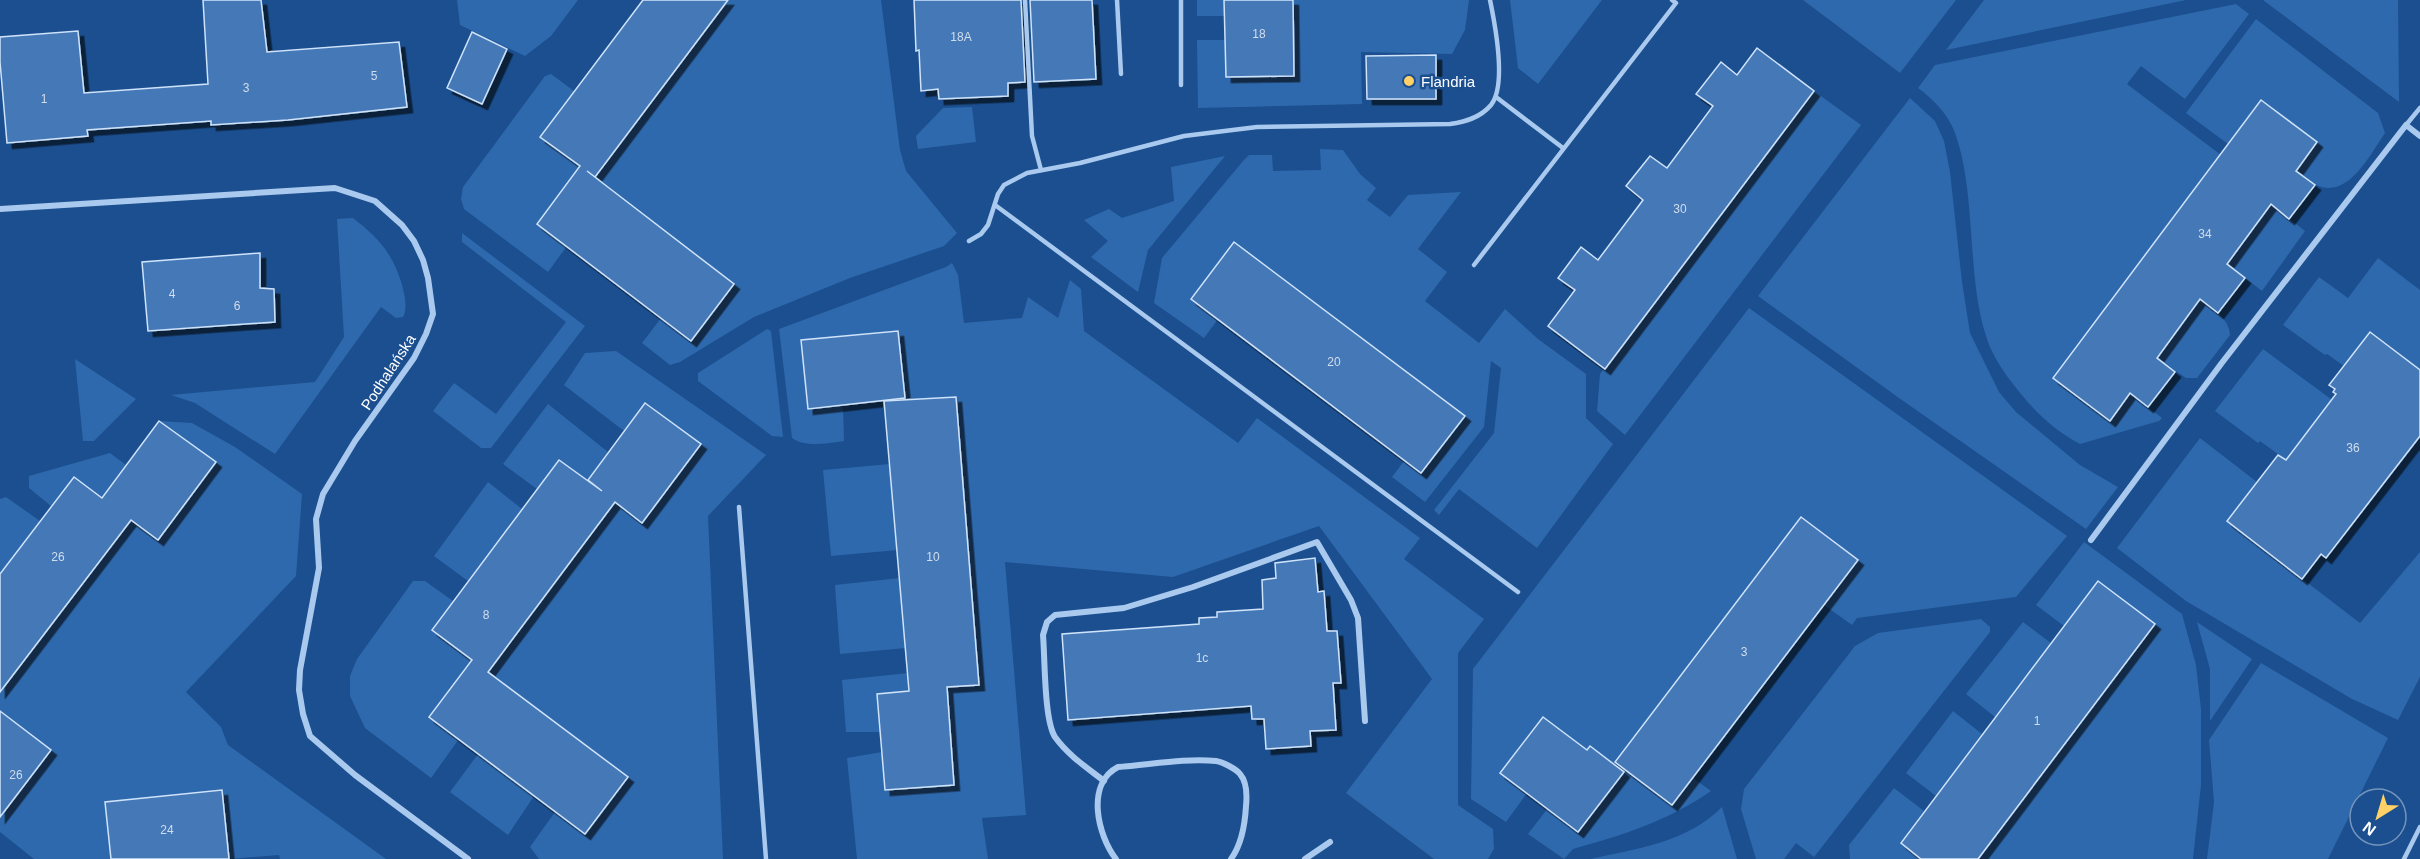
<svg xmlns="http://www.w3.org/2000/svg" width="2420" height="859" font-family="Helvetica,sans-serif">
	<defs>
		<filter id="shadow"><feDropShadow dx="5.5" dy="5.5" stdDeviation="0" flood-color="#0009"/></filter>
	</defs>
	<rect width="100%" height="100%" fill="#1b4f8f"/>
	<!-- green -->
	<g fill="#2e69ad">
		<path d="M457,0H578L551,36L525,56L460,25Z"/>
		<path d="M728,0H881L900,150L906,171L957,233L944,246L850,278L754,317L680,362L670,365L642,343L661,318L691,341L734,284L595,177Z"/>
		<rect x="1197" y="0" width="28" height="16"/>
		<path d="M1293,0H1469L1465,30L1452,54L1361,52L1362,104L1198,108L1197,40H1225L1227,77L1294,76Z"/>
		<path d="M1510,0H1602L1538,84L1518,68Z"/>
		<path d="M1803,0H1956L1900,73Z"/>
		<path d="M1984,0H2186L1946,50Z"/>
		<path d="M2263,0H2398L2399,102Z"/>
		<path d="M2236,4L2249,14L2185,99L2141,66L2127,84L2221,155L2130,393L2162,418L2159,421L2080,444C2057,432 2037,414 2021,394C2007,377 1992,357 1986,336C1966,274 1977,195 1955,133C1948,114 1934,100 1918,88L1935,65Z"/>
		<path d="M2256,19L2378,113L2385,133C2370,155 2348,200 2316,185C2309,182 2302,176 2296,171L2317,142L2261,100L2228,144L2186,113Z"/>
		<path d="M551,74L574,91L540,137L580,166L567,246L548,272L464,209L461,199L463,187L545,76Z"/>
		<path d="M1814,91L1861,125L1625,435L1597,411L1600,374Z"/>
		<path d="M1910,98L1935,121L1944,141L1950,172L1962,282L1970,333L1999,392L2016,412L2080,465L2118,487L2086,529L1899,398L1758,296Z"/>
		<path d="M972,107L976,142L918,149L916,136L943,108Z"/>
		<path d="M1320,149L1343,150L1360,174L1376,188L1367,200L1390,217L1408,195L1461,192L1418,249L1447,272L1425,301L1479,343L1505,309L1538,339L1586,374V418L1613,444L1537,548L1459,489L1439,515L1434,510L1494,433L1501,368L1491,361L1484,427L1425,502L1392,477L1404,461L1421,473L1464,416L1234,242L1191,299L1218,319L1204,338L1154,303L1162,258L1243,161L1249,155H1272L1273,171L1321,170Z"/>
		<path d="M1225,156L1148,250L1138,292L1091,257L1108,241L1084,220L1109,209L1122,218L1174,201L1171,167Z"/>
		<path d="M2271,204L2305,231L2262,291L2227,264Z"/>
		<path d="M353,218C366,228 381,241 389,255C398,268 411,304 403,317L396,318L381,307L275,454L195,403L171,395L315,382L344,337L337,219Z"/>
		<path d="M462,233L585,326L491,448H481L433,411L454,383L496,414L566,322L462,242Z"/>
		<path d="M2378,258L2420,290V370L2371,332L2344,366L2327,354L2325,355L2283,325L2319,277L2348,298Z"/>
		<path d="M952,263L958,275L964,323L1022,318L1028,297L1058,318L1070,280L1081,289L1084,331L1238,443L1257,418L1420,538L1404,559L1484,619L1458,653V805L1493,829L1494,849L1488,859H1434L1346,793L1432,679L1319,526L1173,577L1005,562L1026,815L982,818L988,859H857L847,758L882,752L885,790L954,785L947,687L979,685L956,397L905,400L898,331L801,340L808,409L843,406L844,441C828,443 806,448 792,438L779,329L946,267Z"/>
		<path d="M2200,299C2213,309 2229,318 2230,335L2197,378H2186L2157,358Z"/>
		<path d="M1749,308L2067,536L2016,597L1857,618L1852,625L1824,605L1858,560L1801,517L1614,764L1590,746L1587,750L1543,717L1501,772L1527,793L1506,822L1471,799L1473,669Z"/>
		<path d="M767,329L771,331L783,437L772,436L698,381V373Z"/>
		<path d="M2263,349L2335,402L2307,432L2286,460L2260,441L2258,443L2215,411Z"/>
		<path d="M616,351L766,455L708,516L723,859H539L530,847L555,812L585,834L627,777L488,672L615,502L642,523L701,444L646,403L624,431L564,385L585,353Z"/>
		<path d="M75,359L136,399L94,441H83Z"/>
		<path d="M548,404L608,452L587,481L559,460L537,489L503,464Z"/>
		<path d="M159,421L192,423L235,447L302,494L296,576L186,692L221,727L228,745L386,859H280L279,855L229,859L222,790L106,802L111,859H34L0,832V817L51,750L0,711V692L131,520L158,540L216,463Z"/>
		<path d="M2200,438L2257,482L2227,521L2360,623L2420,552V677L2398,720L2352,699L2186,601L2117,548Z"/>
		<path d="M110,453L126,465L102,498L74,477L51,506L29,488V476Z"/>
		<path d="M890,464L898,550L831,556L823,470Z"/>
		<path d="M488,482L522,509L468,581L434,556Z"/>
		<path d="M6,497L40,521L0,574V499Z"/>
		<path d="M2084,542L2182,614L2196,665L2201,709V785L2193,859H1978L2155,625L2098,581L2064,626L2036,605Z"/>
		<path d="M900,578L906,648L840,654L835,585Z"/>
		<path d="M413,581H425L453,601L432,630L472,660L459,739L431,778L365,728L350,696V676L357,659Z"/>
		<path d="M1981,619L1990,627V632L1814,857L1796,843L1784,859H1756L1741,809L1744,789L1855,646L1878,633Z"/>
		<path d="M2023,622L2051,643L1995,717L1966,694Z"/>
		<path d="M2197,622L2252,659L2210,721V669Z"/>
		<path d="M2261,663L2388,738L2328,859H2207L2214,802L2209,740Z"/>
		<path d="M908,673L909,691L877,694L880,732H846L842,680Z"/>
		<path d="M1953,711L1982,734L1936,796L1906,773Z"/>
		<path d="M478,754L534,796L508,835L450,792Z"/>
		<path d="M1622,767L1672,805L1693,778L1711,791C1668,821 1623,835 1573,849L1564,859L1528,834L1548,808L1578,832L1598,805L1595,802Z"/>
		<path d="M1894,788L1924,811L1901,843L1921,859H1850L1849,845Z"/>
		<path d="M1722,807L1737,859H1590C1636,849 1688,842 1722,807Z"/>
	</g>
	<!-- building -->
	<g fill="#4478b7" stroke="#cfe3fa" stroke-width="1.5" filter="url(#shadow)">
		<path d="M203,0H261L267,52L399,42L407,107L288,120L211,125V121L87,130L88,136L7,143L0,62V37L78,31L84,93L208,84Z"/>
		<path d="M643,0H728L595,177L587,171L734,284L691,341L537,224L580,166L540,137Z"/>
		<path d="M914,0H1021L1025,82L1008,83V96L939,99L938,89L921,91L919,50L916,51Z"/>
		<path d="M1030,0H1092L1096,79L1034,82Z"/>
		<path d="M1224,0H1293L1294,76L1226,77Z"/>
		<path d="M472,32L507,49L482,104L447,88Z"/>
		<path d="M1757,48L1814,91L1605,369L1548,326L1575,290L1558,278L1581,247L1598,260L1643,200L1626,186L1650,156L1667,168L1713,106L1696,94L1721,62L1737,75Z"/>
		<path d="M1436,55V99H1367L1366,56Z"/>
		<path d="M2261,100L2317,142L2296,171L2315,185L2289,219L2271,204L2227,264L2245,278L2218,313L2200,299L2157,358L2175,372L2148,407L2130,393L2110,421L2053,378Z"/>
		<path d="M1234,242L1465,416L1421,473L1191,299Z"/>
		<path d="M260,253V288L274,289L275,322L148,331L142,262Z"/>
		<path d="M898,331L905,398L808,409L801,340Z"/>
		<path d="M2370,332L2420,370V436L2326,558L2321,554L2302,579L2227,521L2278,455L2286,460L2336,394L2333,392L2335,389L2329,385Z"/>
		<path d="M956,397L979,685L947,687L954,785L885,790L877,694L909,691L884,401Z"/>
		<path d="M645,403L701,444L642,523L615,502L488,672L628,777L585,834L429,717L472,660L432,630L559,460L602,491L588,480Z"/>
		<path d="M159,421L216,462L158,540L131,520L0,692V574L74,477L102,498Z"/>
		<path d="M1801,517L1858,560L1672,805L1615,762Z"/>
		<path d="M1315,558L1318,592L1324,591L1327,631H1337L1341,683H1333L1336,730L1310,731L1311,746L1266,749L1264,719H1252L1251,706L1068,720L1062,634L1199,624V618L1217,617V612L1263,609L1262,580L1276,578L1275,563Z"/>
		<path d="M2098,581L2155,624L1978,859H1921L1901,843Z"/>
		<path d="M0,711L51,750L0,817Z"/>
		<path d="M1543,717L1587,750L1590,746L1624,772L1578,832L1500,773Z"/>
		<path d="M222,790L229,859H111L105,802Z"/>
	</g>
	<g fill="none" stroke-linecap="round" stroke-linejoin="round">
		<!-- lane -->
		<g stroke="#a9c9ee" stroke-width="4.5">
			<path d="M1025,0L1032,136L1041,170"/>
			<path d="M1117,0L1121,74"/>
			<path d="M1181,0V85"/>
			<path d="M1496,97L1563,148"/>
			<path d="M2406,125L2420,108"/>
			<path d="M995,205L1518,592"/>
			<path d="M969,241L981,234L988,225L998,194L1004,185L1027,173L1080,163L1184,136L1257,127L1450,124C1465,122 1480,118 1491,105C1507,85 1495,24 1490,0"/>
			<path d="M1474,265L1676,3L1672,0"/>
			<path d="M739,507L766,859"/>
			<path d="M2404,859L2420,827"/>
		</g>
		<!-- street -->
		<g stroke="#a9c9ee" stroke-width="6">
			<path d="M0,209L335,188L375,201L402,225L414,241L423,260L428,278L433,314L426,334L414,358L355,441L323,494L316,519L319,568L300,670L299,690L303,714L310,736L355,775L468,859"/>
			<path d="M2091,540L2221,364L2406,125L2420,136"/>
			<path d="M1104,781C1086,767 1068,755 1055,737C1044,720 1045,658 1043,635L1047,622L1055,615L1124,608L1193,587L1317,542L1351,600L1358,618L1365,721"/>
			<path d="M1116,859C1098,836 1085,784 1118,767C1149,765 1184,758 1216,761C1223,762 1236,769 1240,774C1247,782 1247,796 1246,806C1245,824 1242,844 1231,859"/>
			<path d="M1305,859L1330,842"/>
		</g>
	</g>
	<!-- markers -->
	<circle fill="#ffd166" stroke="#1b4f8f" stroke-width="2" cx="1409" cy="81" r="6"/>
	<g text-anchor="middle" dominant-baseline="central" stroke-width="5" stroke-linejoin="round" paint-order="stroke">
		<!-- number labels -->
		<g font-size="12" fill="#d0dded">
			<text x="1259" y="34">18</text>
			<text x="961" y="37">18A</text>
			<text x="374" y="76">5</text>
			<text x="246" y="88">3</text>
			<text x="44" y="99">1</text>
			<text x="1680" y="209">30</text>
			<text x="2205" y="234">34</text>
			<text x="172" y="294">4</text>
			<text x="237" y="306">6</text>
			<text x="1334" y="362">20</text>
			<text x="2353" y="448">36</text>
			<text x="58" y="557">26</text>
			<text x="933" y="557">10</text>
			<text x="486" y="615">8</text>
			<text x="1744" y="652">3</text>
			<text x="1202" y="658">1c</text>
			<text x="2037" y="721">1</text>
			<text x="16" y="775">26</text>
			<text x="167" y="830">24</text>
		</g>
		<!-- poi labels -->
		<g font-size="15" fill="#fff" stroke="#1b4f8f" text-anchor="start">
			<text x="1421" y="81">Flandria</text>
		</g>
		<!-- street labels -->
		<g font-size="15" fill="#fff" stroke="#1b4f8f">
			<text transform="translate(388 372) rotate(-57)">Podhalańska</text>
		</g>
	</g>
	<!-- north arrow -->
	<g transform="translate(2378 817) rotate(217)"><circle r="28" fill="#1b4f8f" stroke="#7695bc" stroke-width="1.5"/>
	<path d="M0-4.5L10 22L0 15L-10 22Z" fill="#ffd166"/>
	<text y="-9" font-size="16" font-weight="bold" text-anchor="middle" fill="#ffffff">N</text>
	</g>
</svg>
